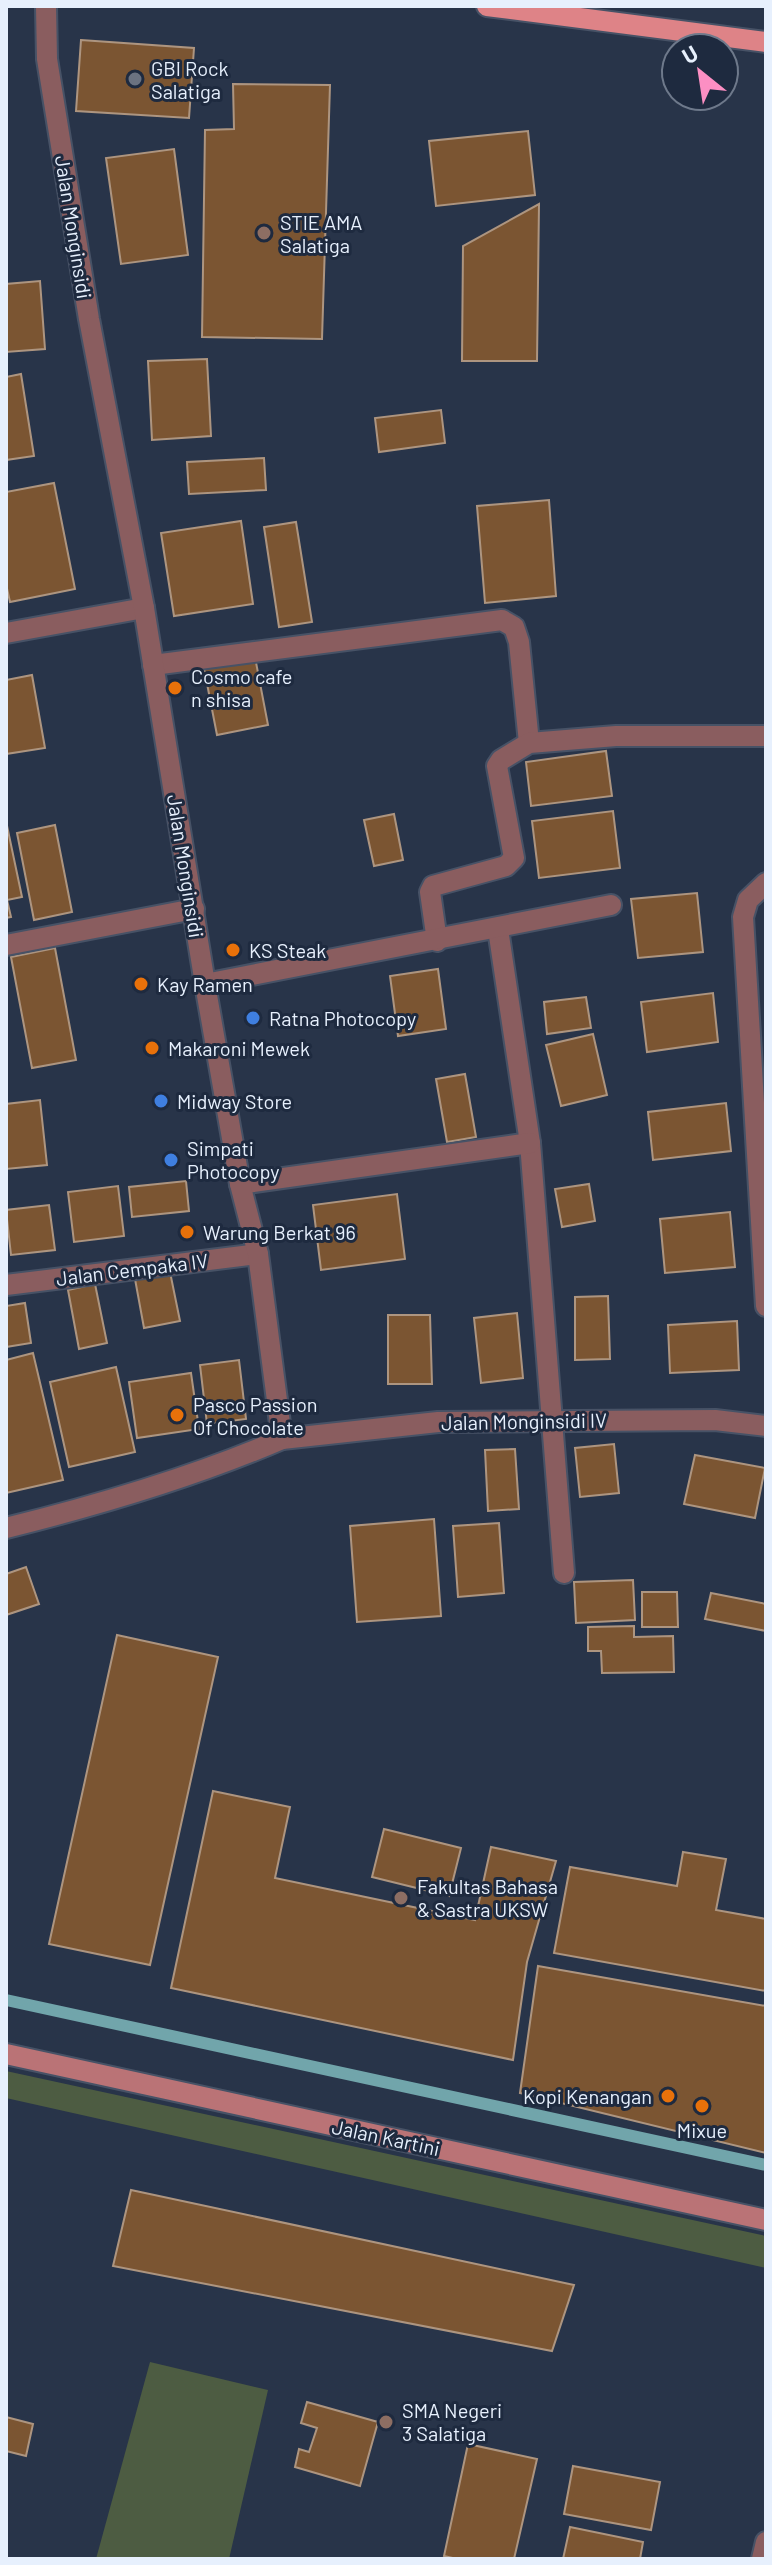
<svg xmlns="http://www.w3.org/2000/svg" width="772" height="2565" font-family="Barlow,sans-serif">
	<rect width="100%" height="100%" fill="#283449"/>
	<!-- green -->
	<g fill="#4d5c42">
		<path d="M6,2071L766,2236V2268L6,2098Z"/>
		<path d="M150,2362L268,2390L229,2559H96Z"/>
	</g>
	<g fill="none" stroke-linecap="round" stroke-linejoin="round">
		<!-- stream -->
		<path stroke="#71a5ab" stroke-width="12" d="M6,2000L766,2165"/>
	</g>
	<!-- building -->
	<g fill="#7b5532" stroke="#ad9580" stroke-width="2">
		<path d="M81,40L194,48L189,118L76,111Z"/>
		<path d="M233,84L330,85L322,339L202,337L205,130L234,129Z"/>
		<path d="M528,131L535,195L436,206L429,141Z"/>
		<path d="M174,149L188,255L121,264L106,158Z"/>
		<path d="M539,204L537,361H462L463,246Z"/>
		<path d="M40,281L45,349L6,352V284Z"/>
		<path d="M207,359L211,436L152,440L148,361Z"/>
		<path d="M21,374L34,456L6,460V377Z"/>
		<path d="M441,410L445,443L379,452L375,418Z"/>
		<path d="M264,458L266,490L189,494L187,462Z"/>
		<path d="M54,483L75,589L10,602L6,584V492Z"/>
		<path d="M549,500L556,596L485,603L477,506Z"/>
		<path d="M241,521L253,604L174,616L161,533Z"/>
		<path d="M296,522L312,622L279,627L264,527Z"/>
		<path d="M254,652L268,725L217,735L203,663Z"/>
		<path d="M32,675L45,748L6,754V680Z"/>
		<path d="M606,751L612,796L531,806L526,762Z"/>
		<path d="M613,811L620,868L539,878L532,821Z"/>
		<path d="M394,814L403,860L374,866L364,820Z"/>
		<path d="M6,821L22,897L7,900L11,917L6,918Z"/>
		<path d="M55,825L72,912L34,920L17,833Z"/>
		<path d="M697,893L703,952L638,958L631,899Z"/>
		<path d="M55,948L76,1060L32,1068L11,957Z"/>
		<path d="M438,969L446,1029L398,1036L390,976Z"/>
		<path d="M713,993L718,1042L647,1052L641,1002Z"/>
		<path d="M586,997L591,1028L547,1034L544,1002Z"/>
		<path d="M593,1034L607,1095L561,1106L546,1045Z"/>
		<path d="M465,1074L476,1137L447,1142L436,1079Z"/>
		<path d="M40,1100L47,1165L6,1169V1104Z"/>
		<path d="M726,1103L731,1151L653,1160L648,1112Z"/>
		<path d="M186,1181L189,1211L132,1217L129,1187Z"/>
		<path d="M589,1184L595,1221L562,1227L555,1189Z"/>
		<path d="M118,1186L124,1236L74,1242L68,1192Z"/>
		<path d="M397,1194L405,1259L321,1270L313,1205Z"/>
		<path d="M49,1205L55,1250L11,1255L6,1210Z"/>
		<path d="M730,1212L735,1267L665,1273L660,1219Z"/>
		<path d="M170,1272L180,1321L144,1328L135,1279Z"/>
		<path d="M95,1284L107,1343L79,1349L68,1290Z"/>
		<path d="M608,1296L610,1359L575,1360V1297Z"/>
		<path d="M25,1303L31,1343L6,1347V1306Z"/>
		<path d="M517,1313L523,1378L481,1383L474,1318Z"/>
		<path d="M388,1315H430L432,1384H388Z"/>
		<path d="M737,1321L739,1370L670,1373L668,1325Z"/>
		<path d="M33,1353L63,1480L6,1493V1360Z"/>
		<path d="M239,1360L246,1419L207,1424L200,1365Z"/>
		<path d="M116,1367L135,1452L69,1467L50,1382Z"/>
		<path d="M191,1373L199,1429L137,1438L129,1382Z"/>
		<path d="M614,1444L619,1493L580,1497L575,1448Z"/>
		<path d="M515,1449L519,1509L488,1511L485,1450Z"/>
		<path d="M695,1455L765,1468L755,1518L684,1504Z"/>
		<path d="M434,1519L441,1616L357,1622L350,1526Z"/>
		<path d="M499,1523L504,1593L458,1597L453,1526Z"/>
		<path d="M26,1567L39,1604L6,1615V1574Z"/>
		<path d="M633,1580L635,1620L576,1623L574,1582Z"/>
		<path d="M642,1592H677L678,1627H642Z"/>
		<path d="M711,1593L766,1604V1631L705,1619Z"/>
		<path d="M634,1626V1637L673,1636L674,1672L602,1673L601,1651H588V1627Z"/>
		<path d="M117,1635L218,1657L150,1965L49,1944Z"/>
		<path d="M213,1791L290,1807L275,1878L475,1920L491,1847L556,1861L527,1962L513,2060L171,1988Z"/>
		<path d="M384,1829L461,1848L449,1896L372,1877Z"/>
		<path d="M683,1852L726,1859L716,1910L766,1919V1991L554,1953L570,1867L677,1886Z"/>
		<path d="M538,1966L766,2006V2153L520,2093Z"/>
		<path d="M131,2190L574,2285L552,2351L113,2266Z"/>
		<path d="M307,2402L378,2422L360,2486L295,2467L299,2449L309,2452L317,2428L301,2423Z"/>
		<path d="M6,2417L33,2424L26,2456L6,2451Z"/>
		<path d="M468,2444L537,2459L514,2559H457L444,2556Z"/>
		<path d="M573,2466L660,2482L651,2530L564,2514Z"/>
		<path d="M570,2527L643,2542L640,2559H563Z"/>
	</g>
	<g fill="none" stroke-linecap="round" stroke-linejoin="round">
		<defs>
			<path id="lane" d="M762,2559L766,2542"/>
			<g id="street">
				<path d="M6,633L144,608"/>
				<path d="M153,665L502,620L514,627L519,642L529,743"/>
				<path d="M766,883L748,900L743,917L766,1306"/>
				<path d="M498,929L530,1143L564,1573"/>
				<path d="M437,941L430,892L433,886L506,866L514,858L497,766L501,760L529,743L616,736H766"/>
				<path d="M6,945L194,909"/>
				<path d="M205,984L611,905"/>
				<path d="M240,1184L530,1143"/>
				<path d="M6,1285L258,1254"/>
				<path d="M282,1439L438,1422L715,1420L766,1426"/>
				<path d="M6,1528C99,1505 194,1477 282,1439L258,1254L240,1184L205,984L144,608L89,319L47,59L46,6"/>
			</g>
			<path id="secondary" d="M6,2054L766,2220"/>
			<path id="primary" d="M487,6L766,42"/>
		</defs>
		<!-- lane casing -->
		<use href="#lane" stroke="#475266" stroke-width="24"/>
		<!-- street casing -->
		<use href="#street" stroke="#475266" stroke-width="24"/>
		<!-- secondary casing -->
		<use href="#secondary" stroke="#475266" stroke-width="24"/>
		<!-- primary casing -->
		<use href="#primary" stroke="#475266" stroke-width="24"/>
		<!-- lane -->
		<use href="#lane" stroke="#8a5d5f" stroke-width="20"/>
		<!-- street -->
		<use href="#street" stroke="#8a5d5f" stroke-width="20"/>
		<!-- secondary -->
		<use href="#secondary" stroke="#ba7376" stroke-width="20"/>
		<!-- primary -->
		<use href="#primary" stroke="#de8387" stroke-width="20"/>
	</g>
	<!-- markers -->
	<circle fill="#6b7280" stroke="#1e2a3f" stroke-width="3" cx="135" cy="79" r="8"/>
	<g fill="#8d6e63" stroke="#1e2a3f" stroke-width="3">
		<circle cx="264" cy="233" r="8"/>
		<circle cx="401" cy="1898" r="8"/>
		<circle cx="386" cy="2422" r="8"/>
	</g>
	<g fill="#e8710a" stroke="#1e2a3f" stroke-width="3">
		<circle cx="175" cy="688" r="8"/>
		<circle cx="233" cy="950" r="8"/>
		<circle cx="141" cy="984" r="8"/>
		<circle cx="152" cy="1048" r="8"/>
		<circle cx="187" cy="1232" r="8"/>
		<circle cx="177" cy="1415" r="8"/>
		<circle cx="668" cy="2096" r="8"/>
		<circle cx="702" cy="2106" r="8"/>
	</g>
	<g fill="#3f7fe0" stroke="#1e2a3f" stroke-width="3">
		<circle cx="253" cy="1018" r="8"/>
		<circle cx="161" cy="1101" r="8"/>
		<circle cx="171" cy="1160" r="8"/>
	</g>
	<g text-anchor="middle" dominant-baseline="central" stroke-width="6" stroke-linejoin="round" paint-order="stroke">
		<!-- poi labels -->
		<g font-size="20" fill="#e7f0fd" stroke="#1e2a3f" text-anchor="start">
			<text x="151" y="68">GBI Rock<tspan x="151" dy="23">Salatiga</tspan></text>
			<text x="280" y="222">STIE AMA<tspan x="280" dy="23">Salatiga</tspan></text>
			<text x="191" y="676">Cosmo cafe<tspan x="191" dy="23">n shisa</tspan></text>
			<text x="249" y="950">KS Steak</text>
			<text x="157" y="984">Kay Ramen</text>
			<text x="269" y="1018">Ratna Photocopy</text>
			<text x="168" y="1048">Makaroni Mewek</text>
			<text x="177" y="1101">Midway Store</text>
			<text x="187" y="1148">Simpati<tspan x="187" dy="23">Photocopy</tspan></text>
			<text x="203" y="1232">Warung Berkat 96</text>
			<text x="193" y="1404">Pasco Passion<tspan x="193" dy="23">Of Chocolate</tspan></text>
			<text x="417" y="1886">Fakultas Bahasa<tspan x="417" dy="23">&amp; Sastra UKSW</tspan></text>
			<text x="652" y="2096" text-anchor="end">Kopi Kenangan</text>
			<text x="702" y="2130" text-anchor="middle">Mixue</text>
			<text x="402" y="2410">SMA Negeri<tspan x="402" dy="23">3 Salatiga</tspan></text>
		</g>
		<!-- street labels -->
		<g font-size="20" fill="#e7f0fd" stroke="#1e2a3f">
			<text transform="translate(74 227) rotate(81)">Jalan Monginsidi</text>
			<text transform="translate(186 866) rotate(81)">Jalan Monginsidi</text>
			<text transform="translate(132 1269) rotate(-7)">Jalan Cempaka IV</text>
			<text transform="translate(524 1421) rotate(-1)">Jalan Monginsidi IV</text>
			<text transform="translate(386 2137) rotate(12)">Jalan Kartini</text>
		</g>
	</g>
	<!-- border -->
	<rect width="772" height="2565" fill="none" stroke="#e7f0fd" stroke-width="16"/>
	<!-- north arrow -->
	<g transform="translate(700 72) rotate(330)"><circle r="38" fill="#1e2a3f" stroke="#6e798b" stroke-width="2"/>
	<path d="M0-6L14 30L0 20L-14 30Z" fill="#fc8fc3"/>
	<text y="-12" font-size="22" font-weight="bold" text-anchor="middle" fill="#e7f0fd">U</text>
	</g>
</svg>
